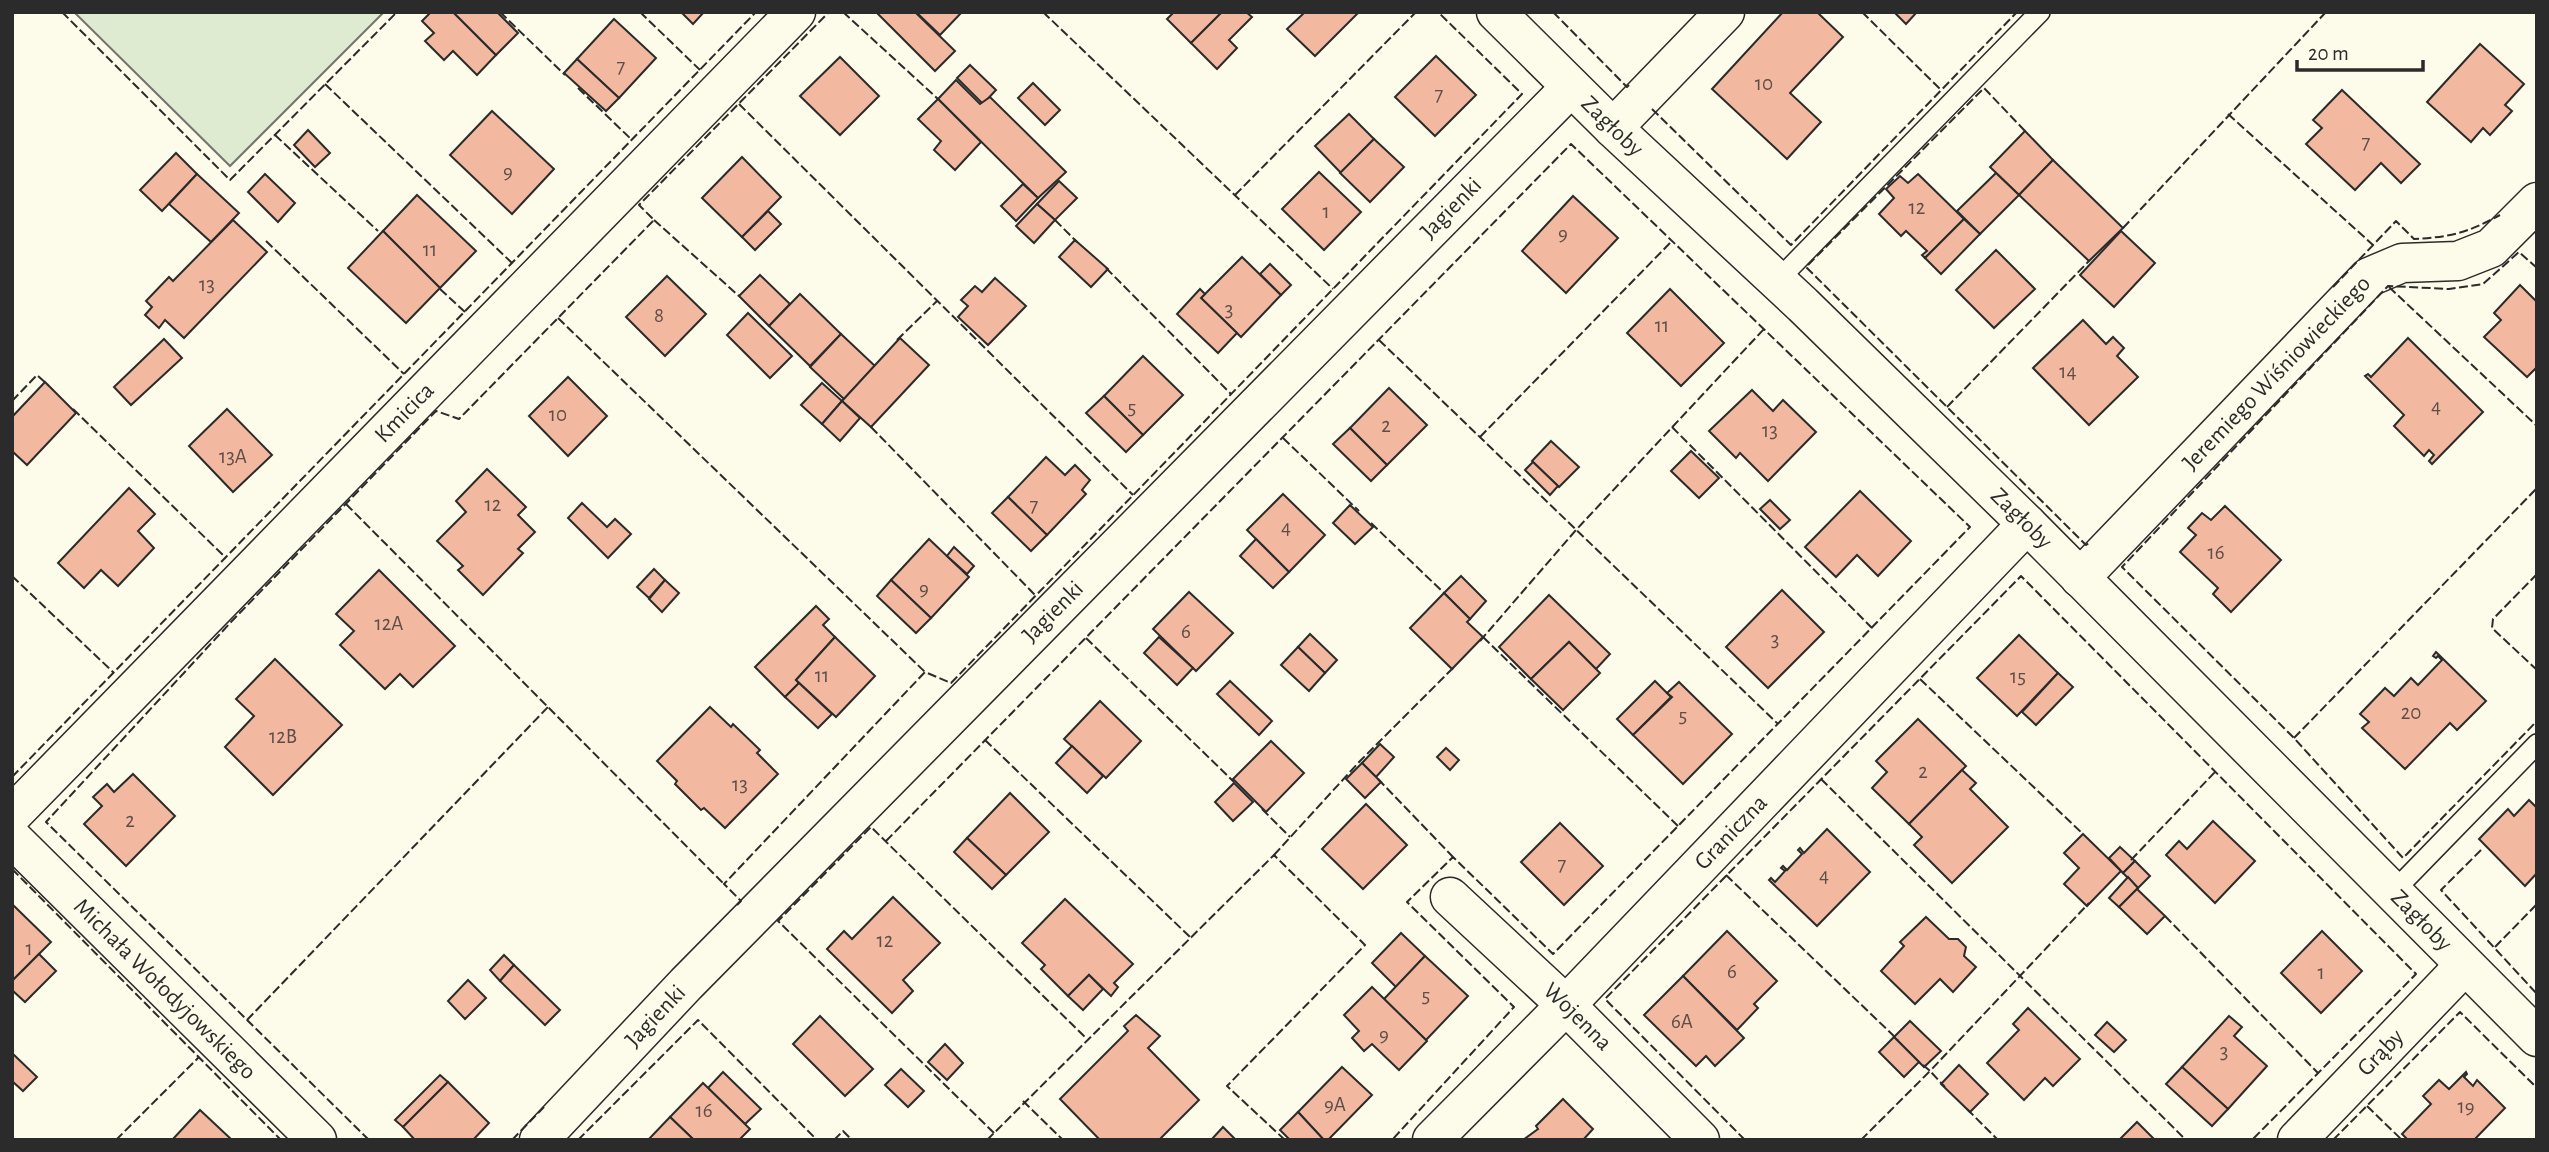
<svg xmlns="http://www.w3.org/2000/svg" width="2549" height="1152" font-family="'Alegreya Sans',sans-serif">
	<rect width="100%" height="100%" fill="#fdfbea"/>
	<!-- green -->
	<path fill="#deebd1" stroke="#74746e" stroke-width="2" d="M74,12H384L230,166Z"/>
	<!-- building -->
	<g fill="#f2b8a0" stroke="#2b2b2b" stroke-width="2">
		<path d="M431,12H453L496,55L477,75L453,51L444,60L425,41L434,33L422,21Z"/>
		<path d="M453,12H497L518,33L496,55Z"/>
		<path d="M681,12H704L693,24Z"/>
		<path d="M876,12H915L955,51L935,71Z"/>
		<path d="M916,12H962L940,35Z"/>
		<path d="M1174,12H1222L1191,43L1167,19Z"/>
		<path d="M1222,12H1246L1252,17L1229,40L1237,48L1217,69L1191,43Z"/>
		<path d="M1305,12H1359L1315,56L1287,29Z"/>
		<path d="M1783,12H1817L1843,37L1790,93L1821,122L1787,159L1712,89Z"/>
		<path d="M1894,12H1917L1906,24Z"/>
		<path d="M614,19L656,58L619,98L577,59Z"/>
		<path d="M2480,44L2524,84L2505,105L2512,111L2490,135L2483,128L2471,142L2427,102Z"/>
		<path d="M1436,56L1476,95L1435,136L1395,97Z"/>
		<path d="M840,57L879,96L840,135L800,96Z"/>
		<path d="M577,59L619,98L606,111L564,73Z"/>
		<path d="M970,65L996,90L983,104L957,78Z"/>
		<path d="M956,80L980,104L990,97L1066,172L1038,198L938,99Z"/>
		<path d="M1033,83L1060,110L1045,125L1018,98Z"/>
		<path d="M2342,90L2420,164L2401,183L2381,163L2355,190L2306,144L2322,128L2313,120Z"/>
		<path d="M938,99L981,142L955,170L934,150L941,141L918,119Z"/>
		<path d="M492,111L554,169L512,214L450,155Z"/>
		<path d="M1349,114L1374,139L1341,173L1315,146Z"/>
		<path d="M308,130L330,153L315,167L294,145Z"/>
		<path d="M2025,131L2053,160L2019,195L1990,167Z"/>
		<path d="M1374,139L1404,167L1370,202L1340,173Z"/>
		<path d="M176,153L197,174L162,211L140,190Z"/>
		<path d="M742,157L781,197L742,237L702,198Z"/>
		<path d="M2053,160L2123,228L2089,261L2019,195Z"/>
		<path d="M1319,172L1361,212L1324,250L1282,209Z"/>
		<path d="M1996,173L2019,195L1980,234L1957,211Z"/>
		<path d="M197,174L239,213L211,242L169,204Z"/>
		<path d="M265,174L295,203L278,222L248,192Z"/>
		<path d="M1918,174L1964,219L1925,258L1922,255L1927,251L1906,231L1901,236L1879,214L1894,198L1886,189L1900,176L1908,183Z"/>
		<path d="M1059,181L1077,198L1055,220L1037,204Z"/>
		<path d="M1023,184L1038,198L1016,221L1001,206Z"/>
		<path d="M417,195L476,251L440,288L383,231Z"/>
		<path d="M1573,196L1618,238L1566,293L1522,251Z"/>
		<path d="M1037,204L1055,220L1034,243L1016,226Z"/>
		<path d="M768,211L781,224L755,250L742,237Z"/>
		<path d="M1964,219L1980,234L1941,274L1925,258Z"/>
		<path d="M233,220L267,252L184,338L165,320L159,328L145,315L152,307L146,301L169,277L173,281Z"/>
		<path d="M383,231L440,288L406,323L348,268Z"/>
		<path d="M2121,231L2155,263L2114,307L2080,275Z"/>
		<path d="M1075,240L1108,269L1091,287L1059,257Z"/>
		<path d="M1996,250L2035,289L1994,328L1956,290Z"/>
		<path d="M1242,257L1281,295L1241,337L1201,298Z"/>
		<path d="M1270,264L1291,285L1281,295L1260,274Z"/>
		<path d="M760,275L790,304L769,326L739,296Z"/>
		<path d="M667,276L706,314L665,356L626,317Z"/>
		<path d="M995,278L1026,306L988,345L958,317L968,306L961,300L975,286L982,292Z"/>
		<path d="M2520,285L2537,302V367L2527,377L2484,337L2501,320L2494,313Z"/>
		<path d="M1200,289L1205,294L1201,298L1237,333L1218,353L1177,314Z"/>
		<path d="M1670,289L1724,343L1681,386L1627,333Z"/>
		<path d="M800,294L841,334L810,366L769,326Z"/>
		<path d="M748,313L792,356L770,378L727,335Z"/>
		<path d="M2083,320L2106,344L2113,337L2124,348L2117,356L2138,377L2089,425L2033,368Z"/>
		<path d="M841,334L875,366L844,399L810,367Z"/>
		<path d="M900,338L929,365L871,427L842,401Z"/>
		<path d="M2408,338L2483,412L2432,464L2429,461L2434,455L2429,450L2424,456L2394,426L2404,415L2365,376L2368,374L2371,377Z"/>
		<path d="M164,339L182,358L131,405L114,387Z"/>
		<path d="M1143,356L1183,395L1143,435L1104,396Z"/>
		<path d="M568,377L607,416L568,456L529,416Z"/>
		<path d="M45,382L76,413L27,465L12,451V417Z"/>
		<path d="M822,383L842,401L822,424L801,405Z"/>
		<path d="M1389,388L1427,425L1387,465L1350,428Z"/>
		<path d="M1752,390L1773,411L1783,400L1816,432L1768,481L1740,453L1736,458L1709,431Z"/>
		<path d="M1104,396L1143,435L1126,452L1086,413Z"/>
		<path d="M842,401L860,418L840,441L822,424Z"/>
		<path d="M227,409L272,455L233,492L189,446Z"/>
		<path d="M1350,428L1387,465L1371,481L1333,444Z"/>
		<path d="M1551,441L1579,467L1559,487L1532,461Z"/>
		<path d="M1691,451L1719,478L1699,498L1671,471Z"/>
		<path d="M1046,457L1065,475L1075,465L1090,480L1082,490L1086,494L1047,535L1008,497Z"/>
		<path d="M1533,462L1558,486L1550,495L1525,470Z"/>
		<path d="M487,469L526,507L518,515L535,532L518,549L523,553L483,595L458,570L463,566L437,541L466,512L456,501Z"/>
		<path d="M129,488L155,514L138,531L154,548L118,586L101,570L84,588L58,563Z"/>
		<path d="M1860,491L1911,541L1878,576L1857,555L1836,577L1805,547Z"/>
		<path d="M1283,494L1325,535L1289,572L1247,530Z"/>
		<path d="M1008,497L1047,535L1031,551L992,513Z"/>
		<path d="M1770,500L1790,520L1780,529L1760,509Z"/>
		<path d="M582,503L607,527L615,519L631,534L608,558L568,518Z"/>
		<path d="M1350,505L1373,527L1355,544L1333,523Z"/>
		<path d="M2225,506L2281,560L2231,612L2213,594L2218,588L2180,552L2196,535L2188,528L2202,513L2211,520Z"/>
		<path d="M929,539L969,577L931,618L891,580Z"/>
		<path d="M1256,539L1289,572L1273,588L1240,556Z"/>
		<path d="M954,547L974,566L967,574L947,556Z"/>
		<path d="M654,569L665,580L649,598L637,587Z"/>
		<path d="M379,570L455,646L413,687L400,674L385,689L340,645L354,631L336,614Z"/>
		<path d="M1461,576L1486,601L1470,619L1444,593Z"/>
		<path d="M665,580L679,593L662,612L649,599Z"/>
		<path d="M891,580L931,618L916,633L877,596Z"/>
		<path d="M1782,590L1824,632L1768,688L1726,647Z"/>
		<path d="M1189,592L1233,633L1196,671L1153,629Z"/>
		<path d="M1444,593L1470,619L1467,622L1483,637L1452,669L1410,628Z"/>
		<path d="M1549,595L1610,654L1596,669L1569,642L1531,679L1499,647Z"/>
		<path d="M816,606L829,619L823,625L835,637L796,680L799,683L785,697L755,667Z"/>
		<path d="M1310,634L1337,660L1325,673L1298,647Z"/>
		<path d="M2019,635L2058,673L2017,716L1977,678Z"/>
		<path d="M835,637L875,676L836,717L796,680Z"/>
		<path d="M1159,637L1193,668L1177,685L1144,653Z"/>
		<path d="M1569,642L1600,673L1563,710L1531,679Z"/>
		<path d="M1298,647L1325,673L1309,691L1281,665Z"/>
		<path d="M2436,652L2486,701L2457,730L2450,723L2405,769L2362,728L2369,722L2360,714L2385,688L2394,696L2411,678L2418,685L2442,660L2438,656L2436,658L2433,656Z"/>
		<path d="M275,659L342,725L273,795L225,747L254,716L236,699Z"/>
		<path d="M2058,673L2073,687L2036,725L2022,712Z"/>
		<path d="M1230,681L1272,721L1259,735L1217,694Z"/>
		<path d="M1655,681L1671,697L1633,735L1617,719Z"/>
		<path d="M1679,682L1732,734L1683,784L1633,735L1672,697L1667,693Z"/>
		<path d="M799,683L832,714L818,728L785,697Z"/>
		<path d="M1100,701L1141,741L1106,778L1064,739Z"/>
		<path d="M710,707L731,727L733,724L760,750L757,753L778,774L725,828L704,808L701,810L675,784L677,781L657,761Z"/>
		<path d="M1918,719L1966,766L1909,824L1872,788L1887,772L1876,761Z"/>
		<path d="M1271,741L1304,773L1266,812L1233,779Z"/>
		<path d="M1380,744L1394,757L1376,777L1362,763Z"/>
		<path d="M1072,746L1103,776L1087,793L1056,763Z"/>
		<path d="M1446,748L1459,760L1450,770L1437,757Z"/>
		<path d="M1362,763L1381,782L1365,798L1346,779Z"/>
		<path d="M1962,770L1976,783L1970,789L2008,827L1952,883L1914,845L1922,837L1909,824Z"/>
		<path d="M133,774L175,816L126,866L84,824L102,806L93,797L107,784L114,792Z"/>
		<path d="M1234,783L1253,802L1233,821L1215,802Z"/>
		<path d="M1010,793L1049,832L1006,875L967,838Z"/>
		<path d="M2529,800L2537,808V873L2525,886L2479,839L2508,809L2514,816Z"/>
		<path d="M1366,804L1407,845L1363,889L1322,849Z"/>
		<path d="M2213,821L2255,861L2215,903L2166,855L2179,841L2187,849Z"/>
		<path d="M1560,823L1603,866L1564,905L1521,862Z"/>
		<path d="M1827,829L1870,872L1817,926L1769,880L1771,878L1775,882L1785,871L1781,868L1783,866L1787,870L1802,854L1798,850L1800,848L1804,853Z"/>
		<path d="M2083,834L2121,871L2087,906L2064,884L2079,868L2064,853Z"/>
		<path d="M967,838L1006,875L992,889L954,852Z"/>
		<path d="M2120,847L2135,861L2123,873L2109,858Z"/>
		<path d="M2135,861L2150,876L2138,888L2123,873Z"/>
		<path d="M2128,877L2138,888L2119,907L2109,898Z"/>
		<path d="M2137,889L2165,916L2147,934L2119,907Z"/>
		<path d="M893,897L940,943L903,980L913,991L892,1013L827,949L844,931L852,939Z"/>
		<path d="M1065,899L1133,964L1114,983L1118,987L1111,996L1089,975L1068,996L1041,969L1045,965L1022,943Z"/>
		<path d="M12,904L51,942L12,981Z"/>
		<path d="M1926,917L1949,939H1958L1966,947L1964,956L1976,967L1953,992L1940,979L1915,1004L1881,971L1904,946L1900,942Z"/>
		<path d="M1727,931L1777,981L1754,1004L1758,1008L1737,1030L1683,976Z"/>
		<path d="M2322,931L2362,971L2321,1013L2281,973Z"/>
		<path d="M1401,933L1425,956L1396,987L1372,963Z"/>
		<path d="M39,954L56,971L25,1002L12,990V981Z"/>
		<path d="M504,955L514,965L500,981L490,970Z"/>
		<path d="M1425,956L1468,996L1426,1040L1384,999Z"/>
		<path d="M514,965L560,1010L545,1025L500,981Z"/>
		<path d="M1089,975L1103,989L1083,1010L1068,996Z"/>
		<path d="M1683,976L1744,1038L1715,1066L1706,1056L1696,1066L1644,1015Z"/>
		<path d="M468,980L486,998L465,1019L448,1001Z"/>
		<path d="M1372,987L1427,1041L1399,1070L1372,1044L1364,1051L1352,1038L1359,1031L1344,1015Z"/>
		<path d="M2028,1008L2080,1059L2053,1086L2045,1078L2024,1100L1987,1063L2019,1030L2013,1024Z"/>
		<path d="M1136,1015L1160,1036L1148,1048L1199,1100L1159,1140H1100L1060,1099L1128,1031L1124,1026Z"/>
		<path d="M820,1016L873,1069L845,1096L793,1044Z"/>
		<path d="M2229,1016L2242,1027L2234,1036L2267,1066L2228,1109L2182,1067Z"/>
		<path d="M1910,1021L1941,1051L1924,1067L1894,1037Z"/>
		<path d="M2107,1022L2126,1040L2114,1052L2095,1035Z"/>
		<path d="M1894,1037L1919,1062L1904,1077L1879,1052Z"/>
		<path d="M945,1044L963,1063L947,1080L928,1062Z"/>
		<path d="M12,1053L37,1077L23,1091L12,1081Z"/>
		<path d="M1959,1065L1988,1094L1970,1112L1941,1084Z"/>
		<path d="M1342,1067L1372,1095L1328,1140H1324L1298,1112Z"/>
		<path d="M2182,1067L2228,1109L2212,1126L2166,1084Z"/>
		<path d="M901,1069L924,1091L908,1107L885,1085Z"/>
		<path d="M723,1072L761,1109L745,1124L708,1088Z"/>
		<path d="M2466,1072L2467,1074L2464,1077L2473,1086L2477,1080L2505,1108L2474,1140H2408L2402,1134L2431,1104L2423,1096L2439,1080L2449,1089Z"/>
		<path d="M440,1075L448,1082L403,1127L395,1120Z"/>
		<path d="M448,1082L489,1123L473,1140H415L403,1127Z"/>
		<path d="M703,1083L750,1129L739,1140H694L670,1117Z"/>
		<path d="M1563,1099L1593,1129L1583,1140H1523L1538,1129L1536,1126Z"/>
		<path d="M200,1110L232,1140H172Z"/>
		<path d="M1298,1112L1324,1140H1290L1280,1130Z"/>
		<path d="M670,1117L694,1140H648Z"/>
		<path d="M2137,1122L2155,1140H2119Z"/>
		<path d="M1223,1127L1236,1140H1211Z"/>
	</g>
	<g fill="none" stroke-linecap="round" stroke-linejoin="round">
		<defs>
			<g id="lane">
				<path d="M1777,281L2040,12"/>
				<path d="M2393,892L2537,744"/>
			</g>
			<g id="street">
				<path id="s1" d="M1496,12L1613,128L1803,305L2027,524L2537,1037"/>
				<path d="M1613,128L1725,12"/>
				<path id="s2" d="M2080,578L2369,277L2402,263L2458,261L2491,248L2537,202"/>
				<path id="s3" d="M12,815L796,12"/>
				<path id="s4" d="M12,838L317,1140"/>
				<path id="s5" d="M1450,897L1566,1005L1700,1140"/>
				<path id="s6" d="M539,1140L686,984L1571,87"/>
				<path id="s7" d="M1432,1140L1566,1005L2027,524"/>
				<path id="s8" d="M2297,1140L2464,966"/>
			</g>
		</defs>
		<!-- lane casing -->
		<use href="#lane" stroke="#2b2b2b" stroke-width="22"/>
		<!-- street casing -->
		<use href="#street" stroke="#2b2b2b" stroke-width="41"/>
		<!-- lane -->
		<use href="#lane" stroke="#fdfbea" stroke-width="19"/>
		<!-- street -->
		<use href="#street" stroke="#fdfbea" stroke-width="38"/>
		<!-- fence -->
		<g stroke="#2b2b2b" stroke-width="2" stroke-dasharray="9 3.5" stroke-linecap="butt">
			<path d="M62,12L230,180L397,12"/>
			<path d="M500,12L565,75"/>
			<path d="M640,12L700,70"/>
			<path d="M843,12L938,99"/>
			<path d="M1043,12L1333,289"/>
			<path d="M1553,12L1627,87L1629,85"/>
			<path d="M1862,12L1940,89"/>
			<path d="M325,84L512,263"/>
			<path d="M578,88L632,140"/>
			<path d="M739,104L1133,495"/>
			<path d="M1652,109L1791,245L2017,12"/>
			<path d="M2228,114L2373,245"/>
			<path d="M2025,131L1984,88L1806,267L2086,545L2089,543"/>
			<path d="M275,135L378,231"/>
			<path d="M1235,195L1416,12"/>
			<path d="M654,220L739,296"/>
			<path d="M1055,220L1077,242"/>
			<path d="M2123,228L2326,12"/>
			<path d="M266,241L404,374"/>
			<path d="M1106,268L1231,394"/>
			<path d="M2537,268L2519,252L2483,284L2449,289L2388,286L2122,567L2294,738L2403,858L2537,721"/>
			<path d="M2333,287L2396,221L2414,239C2451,237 2467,233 2500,215"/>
			<path d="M2389,287L2537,426"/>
			<path d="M440,289L465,312"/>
			<path d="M558,318L925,672"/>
			<path d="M897,340L937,301"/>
			<path d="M1379,340L1778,724"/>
			<path d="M12,401L37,375L48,385"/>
			<path d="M1947,407L2089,261"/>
			<path d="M73,409L226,558"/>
			<path d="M871,427L1035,595"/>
			<path d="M1672,427L1872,628"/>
			<path d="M1480,437L1672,241"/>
			<path d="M1283,438L1359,511"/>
			<path d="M346,504L724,884"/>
			<path d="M1371,523L1444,593"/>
			<path d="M2537,574L2493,619L2492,628L2537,670"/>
			<path d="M12,576L114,673"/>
			<path d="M1483,637L1678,826"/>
			<path d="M1086,638L1234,782"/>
			<path d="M1480,641L1576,530L1764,329"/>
			<path d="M1920,679L2083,834"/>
			<path d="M2294,738L2537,488"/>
			<path d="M985,740L1190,937"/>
			<path d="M12,777L756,12"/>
			<path d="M1378,779L1453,857"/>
			<path d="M1821,779L2186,1140"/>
			<path d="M1262,809L1290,837"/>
			<path d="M886,841L1571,144L1970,527L1553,954L1453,857L1407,902L1514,1007L1392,1140"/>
			<path d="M2481,850L2441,890L2537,994"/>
			<path d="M1274,855L1360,761L1455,666"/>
			<path d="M2131,860L2215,772"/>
			<path d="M12,869L281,1140"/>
			<path d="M1726,875L1898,1040"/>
			<path d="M737,905L741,901L724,884L925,672L951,683L1522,94L1438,12"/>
			<path d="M2165,916L2318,1073"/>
			<path d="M2495,947L2537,904"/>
			<path d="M247,1020L548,707"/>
			<path d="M1923,1065L1930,1071L2089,903"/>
			<path d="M1023,1101L1063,1140"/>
			<path d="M2367,1106L2402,1140"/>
			<path d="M1967,1109L1998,1140"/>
			<path d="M994,1133L778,921L871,827L1087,1039"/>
			<path d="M116,1140L199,1057"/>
			<path d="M369,1140L46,822L231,622L436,411L459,419L654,220L639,205L829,12"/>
			<path d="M512,1140L544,1107"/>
			<path d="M578,1140L698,1020L817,1140"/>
			<path d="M834,1140L843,1131L852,1140"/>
			<path d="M987,1140L1274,855L1365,945L1227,1086L1285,1140"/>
			<path d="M1745,1140L1605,999L2021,576L2416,974L2252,1140"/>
			<path d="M1861,1140L1930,1071L1945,1087"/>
			<path d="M2333,1140L2460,1012L2537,1088"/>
		</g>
	</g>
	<g text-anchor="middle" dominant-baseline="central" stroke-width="5" stroke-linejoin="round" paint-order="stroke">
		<!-- number labels -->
		<g font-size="21" fill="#5d4e48">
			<text x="621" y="66">7</text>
			<text x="1764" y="83">10</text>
			<text x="1439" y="94">7</text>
			<text x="2366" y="142">7</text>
			<text x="508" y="171">9</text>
			<text x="1917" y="207">12</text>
			<text x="1326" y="211">1</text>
			<text x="1563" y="233">9</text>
			<text x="430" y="249">11</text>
			<text x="207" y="284">13</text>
			<text x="1229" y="309">3</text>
			<text x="659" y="315">8</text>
			<text x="1662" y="325">11</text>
			<text x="2068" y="371">14</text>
			<text x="2436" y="406">4</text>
			<text x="1132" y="407">5</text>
			<text x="558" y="414">10</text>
			<text x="1386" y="425">2</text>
			<text x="1770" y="430">13</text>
			<text x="233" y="456">13A</text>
			<text x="493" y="504">12</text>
			<text x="1034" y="505">7</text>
			<text x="1286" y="527">4</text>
			<text x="2216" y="552">16</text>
			<text x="924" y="588">9</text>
			<text x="389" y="623">12A</text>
			<text x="1186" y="631">6</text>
			<text x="1775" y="639">3</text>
			<text x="822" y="675">11</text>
			<text x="2018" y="676">15</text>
			<text x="2411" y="712">20</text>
			<text x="1683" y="715">5</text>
			<text x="283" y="736">12B</text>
			<text x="1923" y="771">2</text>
			<text x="740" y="784">13</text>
			<text x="130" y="820">2</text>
			<text x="1562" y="864">7</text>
			<text x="1824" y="875">4</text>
			<text x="885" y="940">12</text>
			<text x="29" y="948">1</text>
			<text x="1732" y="971">6</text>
			<text x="2321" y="972">1</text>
			<text x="1426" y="995">5</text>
			<text x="1682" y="1021">6A</text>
			<text x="1384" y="1034">9</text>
			<text x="2224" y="1051">3</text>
			<text x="1335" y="1104">9A</text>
			<text x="2466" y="1106">19</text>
			<text x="704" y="1110">16</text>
		</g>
		<!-- street labels -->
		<g font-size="24" fill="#2b2b2b" stroke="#fdfbea">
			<text stroke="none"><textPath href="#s1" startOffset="163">Zagłoby</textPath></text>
			<text stroke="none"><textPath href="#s6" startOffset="1304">Jagienki</textPath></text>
			<text stroke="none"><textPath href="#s2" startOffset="284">Jeremiego Wiśniowieckiego</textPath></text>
			<text stroke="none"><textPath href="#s3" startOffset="562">Kmicica</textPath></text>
			<text stroke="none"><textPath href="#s1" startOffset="730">Zagłoby</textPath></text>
			<text stroke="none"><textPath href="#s6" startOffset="737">Jagienki</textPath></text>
			<text stroke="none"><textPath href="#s7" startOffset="429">Graniczna</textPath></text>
			<text stroke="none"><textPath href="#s1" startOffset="1297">Zagłoby</textPath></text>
			<text stroke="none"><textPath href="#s4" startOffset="215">Michała Wołodyjowskiego</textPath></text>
			<text stroke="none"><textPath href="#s6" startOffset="170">Jagienki</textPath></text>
			<text stroke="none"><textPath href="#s5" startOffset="175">Wojenna</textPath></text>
			<text stroke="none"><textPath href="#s8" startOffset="121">Grąby</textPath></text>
		</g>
	</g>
	<!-- border -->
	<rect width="2549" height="1152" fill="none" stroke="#2b2b2b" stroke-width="28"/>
	<!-- scale -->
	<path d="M2297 60v10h126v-10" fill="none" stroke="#2b2b2b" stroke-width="3.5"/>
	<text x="2308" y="60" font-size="21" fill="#2b2b2b" stroke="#fdfbea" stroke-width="5" paint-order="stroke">20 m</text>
</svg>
